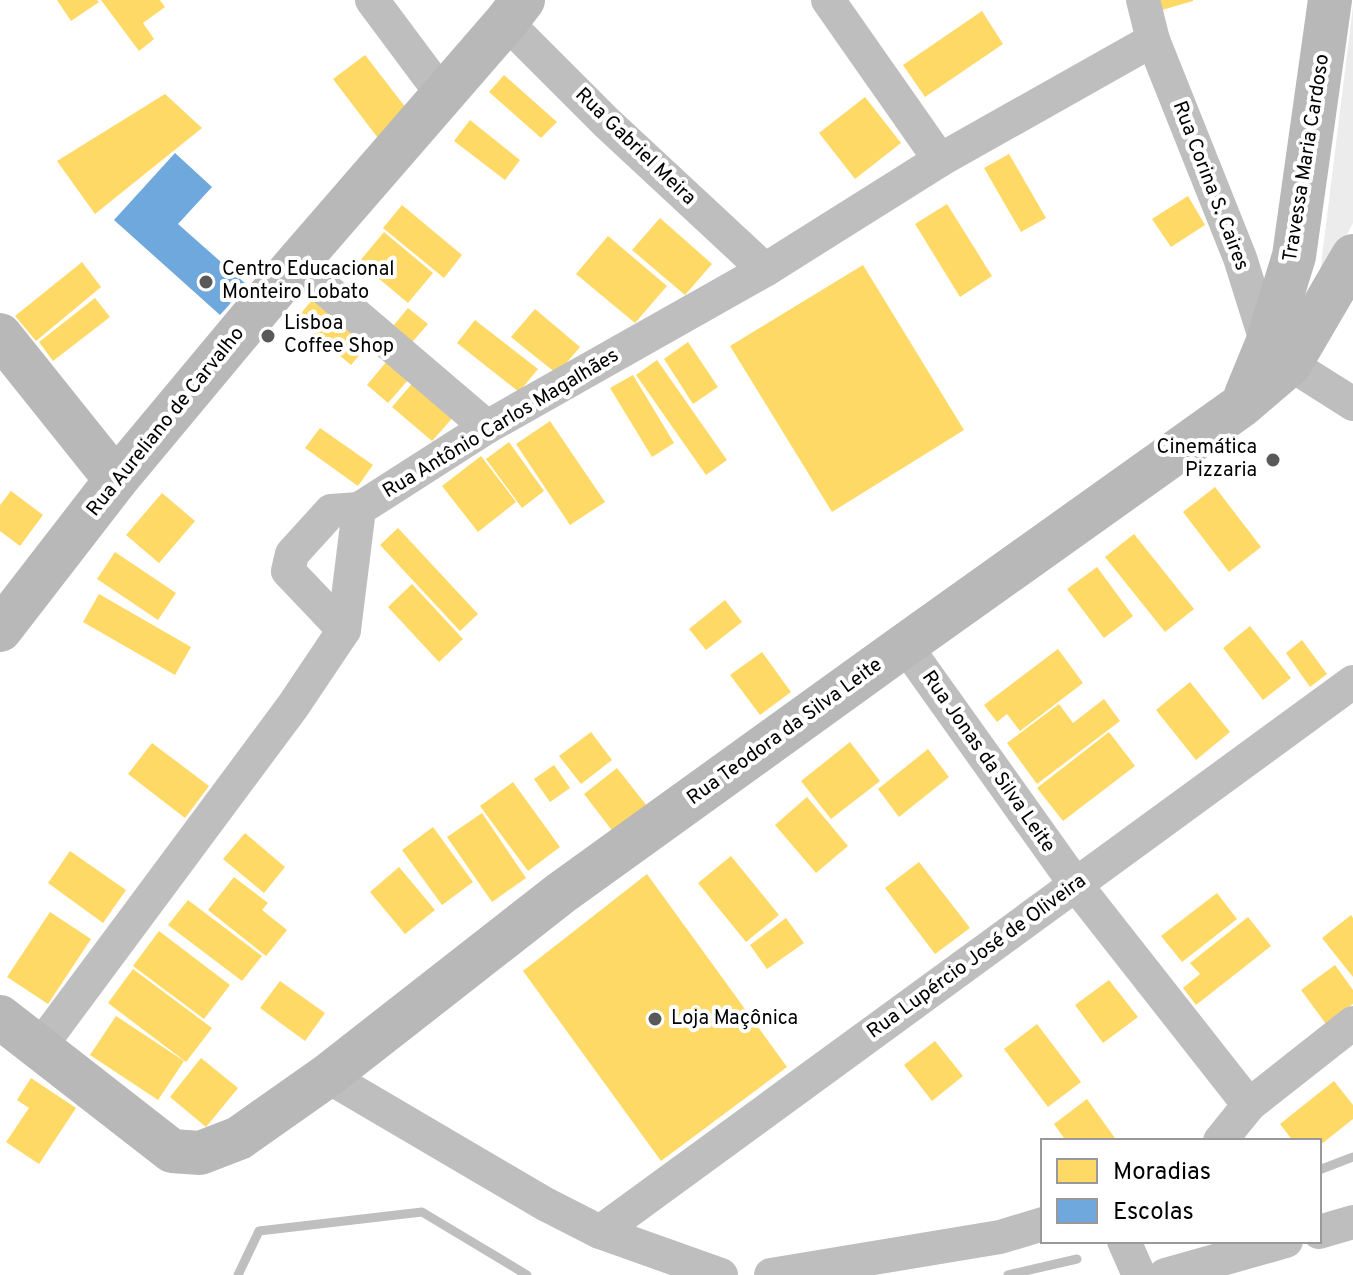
<svg xmlns="http://www.w3.org/2000/svg" width="1353" height="1275" font-family="Overpass,sans-serif">
	<rect width="100%" height="100%" fill="#fff"/>
	<!-- green -->
	<path fill="#ececec" d="M1353,6V223L1318,289Z"/>
	<!-- homes -->
	<g fill="#ffd966">
		<path d="M57,0H97L99,2L71,21Z"/>
		<path d="M101,0H160L165,7L143,23L154,39L139,51Z"/>
		<path d="M1159,0H1193V1L1162,10Z"/>
		<path d="M982,11L1003,44L925,97L903,65Z"/>
		<path d="M365,55L413,117L381,142L333,79Z"/>
		<path d="M504,75L557,122L541,138L489,92Z"/>
		<path d="M165,94L202,128L95,214L57,161Z"/>
		<path d="M865,97L901,143L855,179L819,133Z"/>
		<path d="M470,120L520,160L505,180L454,141Z"/>
		<path d="M1009,154L1046,218L1021,232L984,168Z"/>
		<path d="M1188,196L1205,225L1171,247L1152,219Z"/>
		<path d="M947,204L992,276L960,297L915,224Z"/>
		<path d="M402,205L462,255L444,278L383,228Z"/>
		<path d="M660,218L712,264L685,295L632,250Z"/>
		<path d="M384,232L433,273L408,303L359,262Z"/>
		<path d="M608,236L667,286L635,323L576,274Z"/>
		<path d="M82,262L101,287L36,341L15,316Z"/>
		<path d="M863,265L964,430L832,512L730,346Z"/>
		<path d="M95,298L110,317L53,361L39,342Z"/>
		<path d="M313,299L368,345L351,365L296,319Z"/>
		<path d="M408,308L428,324L408,347L389,331Z"/>
		<path d="M535,309L580,347L557,374L511,337Z"/>
		<path d="M475,320L538,369L519,392L457,343Z"/>
		<path d="M688,342L718,387L693,404L664,359Z"/>
		<path d="M657,360L727,460L706,475L636,375Z"/>
		<path d="M387,361L409,379L388,403L367,385Z"/>
		<path d="M633,375L674,443L652,457L610,388Z"/>
		<path d="M416,379L456,414L432,441L392,407Z"/>
		<path d="M550,421L605,502L570,525L516,444Z"/>
		<path d="M320,428L373,465L358,486L305,448Z"/>
		<path d="M509,442L544,491L522,508L486,459Z"/>
		<path d="M481,456L516,502L478,532L442,486Z"/>
		<path d="M1215,487L1261,547L1229,572L1183,512Z"/>
		<path d="M11,491L43,515L20,546L0,531V505Z"/>
		<path d="M162,493L195,521L159,563L126,535Z"/>
		<path d="M398,528L478,614L460,631L380,545Z"/>
		<path d="M1134,534L1194,609L1165,632L1105,557Z"/>
		<path d="M115,552L176,593L158,620L97,579Z"/>
		<path d="M1097,567L1133,616L1104,638L1067,589Z"/>
		<path d="M412,584L463,639L439,662L388,607Z"/>
		<path d="M99,594L191,647L175,675L83,622Z"/>
		<path d="M725,600L742,622L706,650L689,629Z"/>
		<path d="M1250,626L1291,678L1263,700L1223,648Z"/>
		<path d="M1302,640L1327,674L1310,687L1286,653Z"/>
		<path d="M1058,649L1083,683L1020,731L1007,714L997,722L984,705Z"/>
		<path d="M762,652L791,692L760,715L730,675Z"/>
		<path d="M1190,682L1230,732L1196,760L1156,710Z"/>
		<path d="M1104,699L1120,721L1037,784L1007,743L1059,704L1073,723Z"/>
		<path d="M591,732L612,760L581,784L559,756Z"/>
		<path d="M1109,732L1135,766L1063,821L1037,788Z"/>
		<path d="M850,742L880,781L831,819L801,781Z"/>
		<path d="M152,743L209,786L185,818L128,774Z"/>
		<path d="M928,749L949,777L899,817L878,789Z"/>
		<path d="M554,765L570,788L550,802L534,779Z"/>
		<path d="M617,768L647,806L614,833L584,794Z"/>
		<path d="M513,782L560,847L528,871L480,806Z"/>
		<path d="M807,797L848,846L816,873L775,825Z"/>
		<path d="M482,813L526,878L492,902L447,837Z"/>
		<path d="M433,827L473,882L442,905L402,850Z"/>
		<path d="M245,833L285,867L264,893L223,859Z"/>
		<path d="M70,851L126,890L103,923L48,883Z"/>
		<path d="M731,856L779,915L746,942L698,883Z"/>
		<path d="M919,862L970,928L935,954L885,888Z"/>
		<path d="M399,867L435,910L405,934L370,892Z"/>
		<path d="M647,874L787,1067L661,1161L523,971Z"/>
		<path d="M234,877L268,903L262,910L287,930L266,956L208,910Z"/>
		<path d="M1217,893L1237,919L1182,962L1161,936Z"/>
		<path d="M188,900L262,956L242,981L168,925Z"/>
		<path d="M50,912L91,939L48,1004L7,977Z"/>
		<path d="M1351,915L1353,918V977L1322,938Z"/>
		<path d="M1248,917L1271,946L1196,1005L1183,988L1200,974L1190,963Z"/>
		<path d="M786,918L804,943L767,969L750,945Z"/>
		<path d="M159,931L230,985L204,1019L133,966Z"/>
		<path d="M1335,965L1353,990V1004L1326,1024L1301,990Z"/>
		<path d="M133,969L212,1028L186,1062L108,1003Z"/>
		<path d="M1109,980L1138,1017L1103,1043L1075,1005Z"/>
		<path d="M280,981L325,1013L305,1041L260,1008Z"/>
		<path d="M116,1016L184,1061L158,1100L90,1055Z"/>
		<path d="M1037,1024L1081,1082L1048,1107L1004,1049Z"/>
		<path d="M935,1041L963,1076L932,1101L904,1065Z"/>
		<path d="M201,1058L238,1088L206,1127L170,1097Z"/>
		<path d="M31,1078L76,1108L39,1164L6,1142L29,1108L17,1100Z"/>
		<path d="M1334,1081L1353,1105V1119L1319,1146V1141H1293L1280,1124Z"/>
		<path d="M1087,1099L1117,1141H1066L1054,1124Z"/>
	</g>
	<!-- schools -->
	<path fill="#6fa8dc" d="M175,153L212,187L178,224L247,285L220,315L114,220Z"/>
	<g fill="none" stroke-linecap="round" stroke-linejoin="round">
		<!-- stream -->
		<g stroke="#bfbfbf" stroke-width="9">
			<path d="M1319,1170L1353,1157"/>
			<path d="M238,1275L259,1231L422,1212L527,1275"/>
			<path d="M1008,1275L1077,1259"/>
		</g>
		<!-- street -->
		<g stroke="#bebebe" stroke-width="34">
			<path d="M372,0L442,94"/>
			<path d="M828,0L940,160"/>
			<path d="M1143,0L1153,40L1240,258L1267,344L1290,364L1353,404"/>
			<path d="M506,22L607,123L765,270"/>
			<path d="M296,264L487,427"/>
			<path d="M344,630L288,571L292,554L331,511L359,509"/>
			<path d="M905,645L1076,885L1249,1105"/>
			<path d="M39,1048L293,706L344,630L359,509L487,427L765,270L940,160L1153,40"/>
			<path d="M327,1076L545,1204L600,1232L721,1275"/>
			<path d="M1220,1141L1249,1105L1353,1023"/>
			<path d="M600,1232L1353,682"/>
			<path d="M1319,1232L1353,1222"/>
			<path d="M1124,1241L1139,1275"/>
			<path d="M771,1275L1000,1237L1043,1224"/>
			<path d="M1165,1275L1286,1241"/>
		</g>
		<!-- secondary -->
		<g stroke="#b8b8b8" stroke-width="44">
			<path d="M0,335L116,480"/>
			<path d="M1246,395L1267,344L1294,256L1330,0"/>
			<path d="M0,630L116,480L296,264L506,22L523,0"/>
			<path d="M0,1017L172,1151L200,1153L239,1138L327,1076L561,893L905,645L1242,405L1290,364L1353,256"/>
		</g>
	</g>
	<!-- markers -->
	<g fill="#595959" stroke="#fff" stroke-width="3">
		<circle cx="206" cy="282" r="8"/>
		<circle cx="268" cy="336" r="8"/>
		<circle cx="1273" cy="460" r="8"/>
		<circle cx="655" cy="1019" r="8"/>
	</g>
	<g text-anchor="middle" dominant-baseline="central" stroke-width="8" stroke-linejoin="round" paint-order="stroke">
		<!-- street labels -->
		<g font-size="20" fill="#000" stroke="#fff">
			<text transform="translate(635 147) rotate(44)">Rua Gabriel Meira</text>
			<text transform="translate(1307 158) rotate(-81)">Travessa Maria Cardoso</text>
			<text transform="translate(1210 186) rotate(69)">Rua Corina S. Caires</text>
			<text transform="translate(166 422) rotate(-51)">Rua Aureliano de Carvalho</text>
			<text transform="translate(501 424) rotate(-31)">Rua Antônio Carlos Magalhães</text>
			<text transform="translate(785 732) rotate(-36)">Rua Teodora da Silva Leite</text>
			<text transform="translate(988 762) rotate(55)">Rua Jonas da Silva Leite</text>
			<text transform="translate(977 957) rotate(-36)">Rua Lupércio José de Oliveira</text>
		</g>
		<!-- poi labels -->
		<g font-size="20" fill="#000" stroke="#fff" text-anchor="start">
			<text x="222" y="270">Centro Educacional<tspan x="222" dy="23">Monteiro Lobato</tspan></text>
			<text x="284" y="324">Lisboa<tspan x="284" dy="23">Coffee Shop</tspan></text>
			<text x="1257" y="448" text-anchor="end">Cinemática<tspan x="1257" dy="23">Pizzaria</tspan></text>
			<text x="671" y="1019">Loja Maçônica</text>
		</g>
	</g>
	<!-- legend -->
	<rect x="1041" y="1139" width="280" height="104" fill="#ffffff" stroke="#999999" stroke-width="2"/>
	<rect x="1057" y="1159" width="40" height="24" fill="#ffd966" stroke="#999999" stroke-width="2"/>
	<text x="1113" y="1179" font-size="24" fill="#000000">Moradias</text>
	<rect x="1057" y="1199" width="40" height="24" fill="#6fa8dc" stroke="#999999" stroke-width="2"/>
	<text x="1113" y="1219" font-size="24" fill="#000000">Escolas</text>
</svg>
